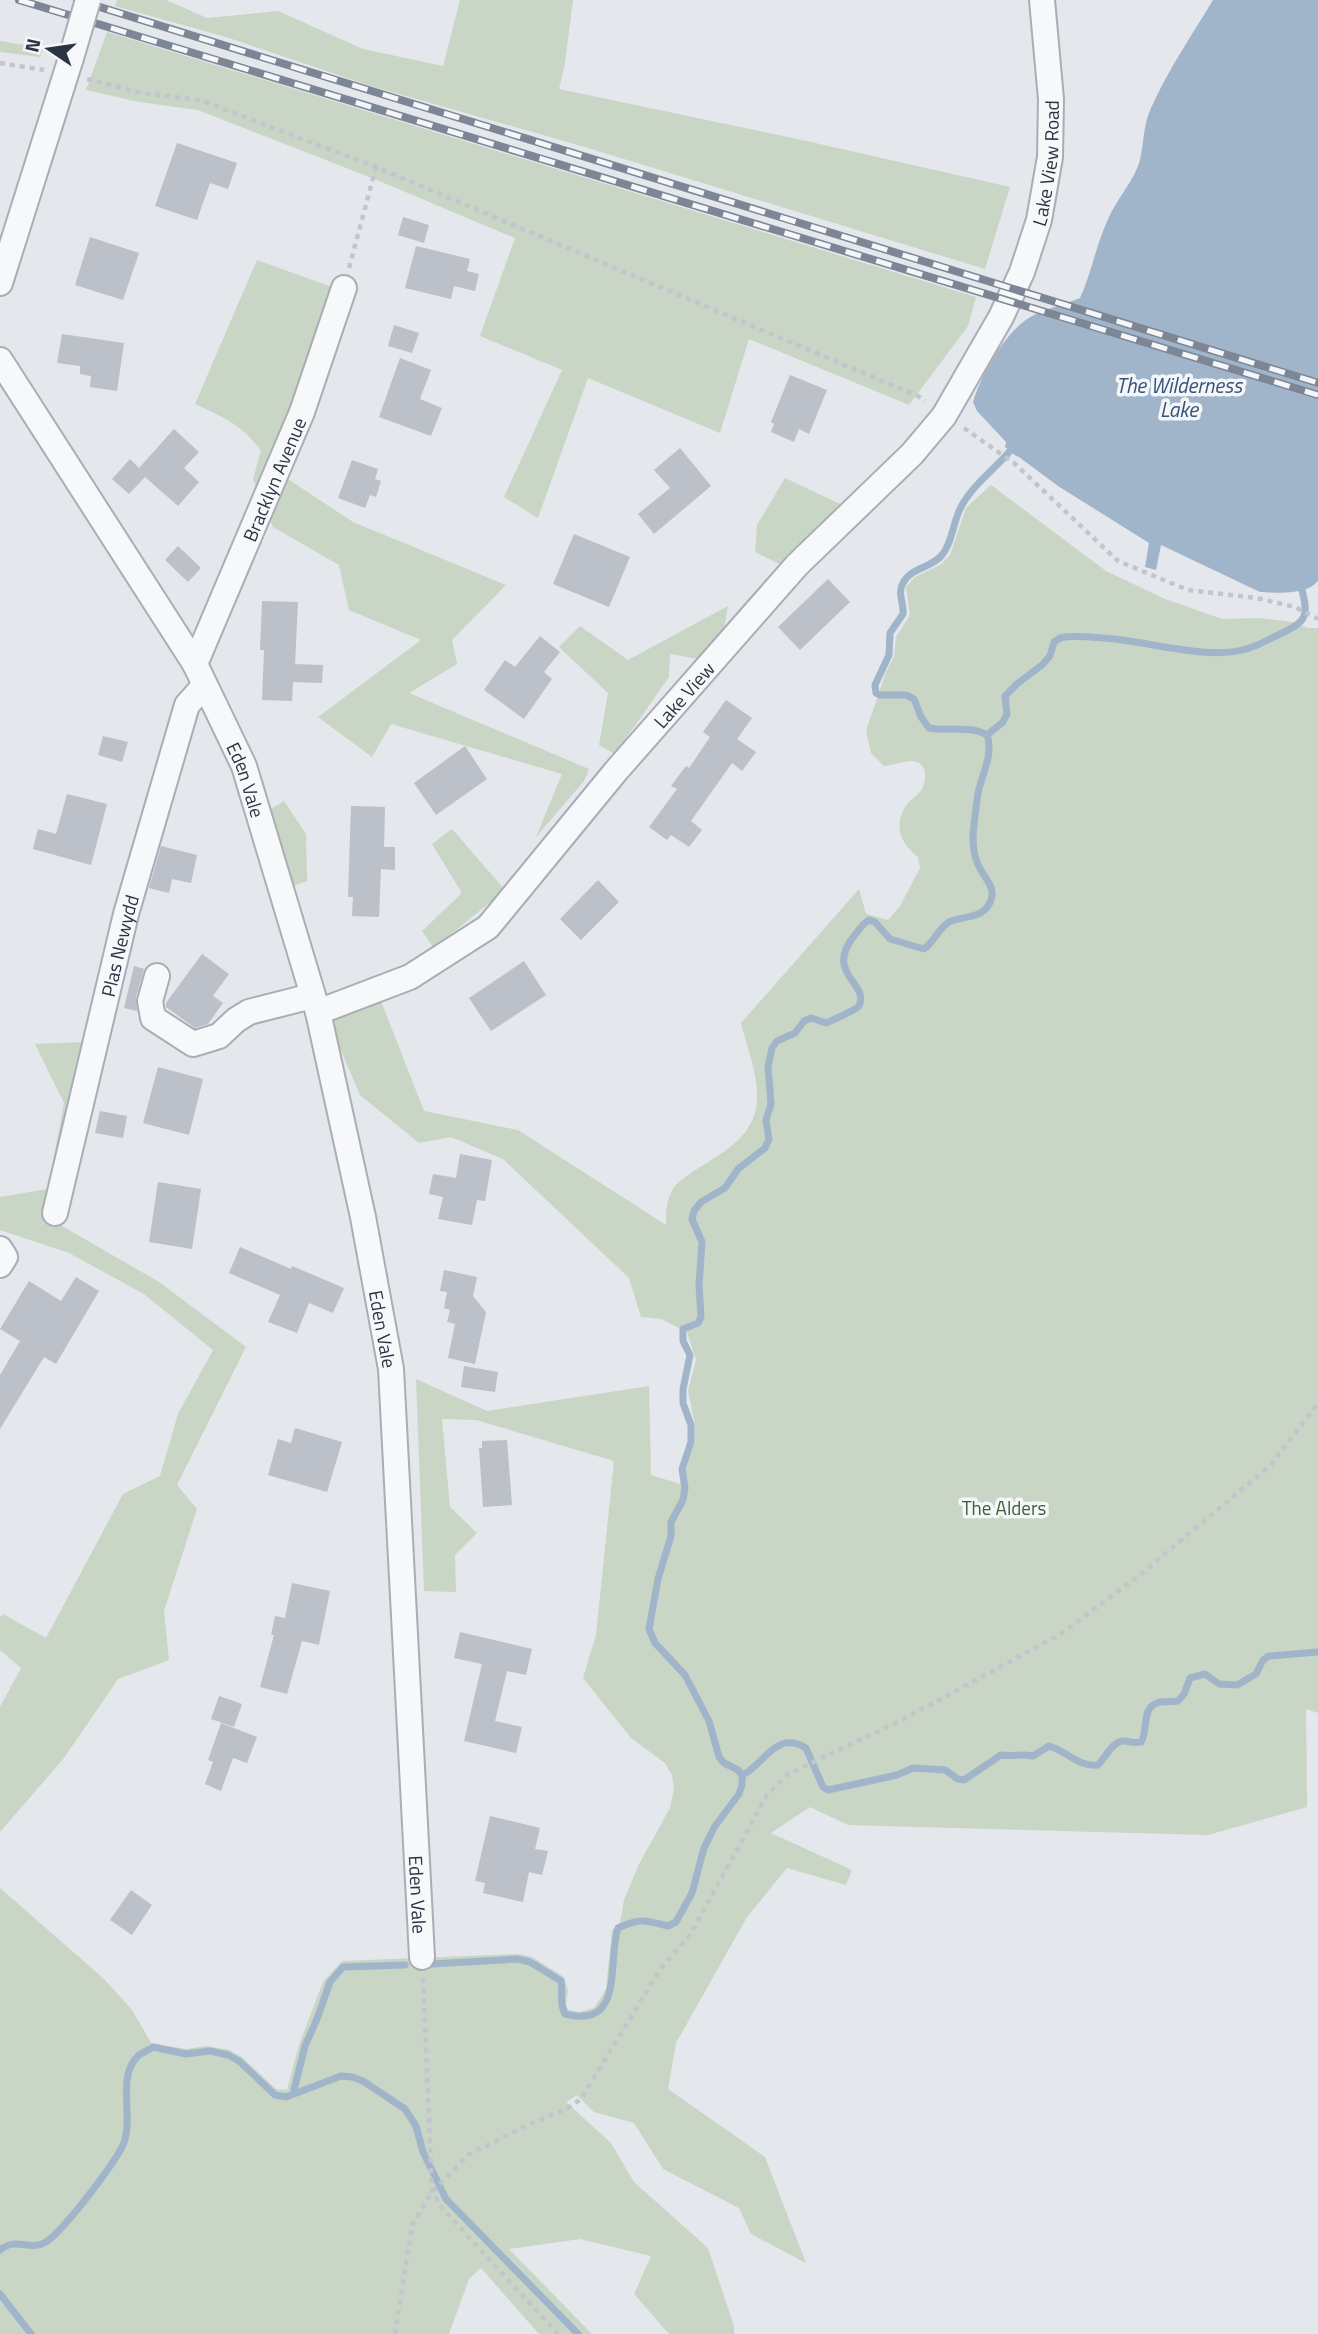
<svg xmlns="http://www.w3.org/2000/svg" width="1318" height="2334" font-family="'Titillium Web',sans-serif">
	<rect width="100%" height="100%" fill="#e4e7eb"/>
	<!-- green -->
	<g fill="#c9d5c5">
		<path d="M117,0H166L207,18L278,11L363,49L443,66L460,0H573L565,63L559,89L802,140L1010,187L985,269L588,148L368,85L229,38L115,6Z"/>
		<path d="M107,32L976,297L968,326L909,405L749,339L720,433L588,378L538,518L504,497L562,370L480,336L515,238L372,178L198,110L139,102L86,90Z"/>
		<path d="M0,41L43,48L40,57L0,52Z"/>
		<path d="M257,260L332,287L303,378L268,466L353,522L506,585L452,640L457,664L409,693L589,769L584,781L536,837L562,774L391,724L372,757L318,717L421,640L349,610L339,565L273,527L253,479L261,451C243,425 223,417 195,404Z"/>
		<path d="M785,478L840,504L779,564L755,552L757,525Z"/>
		<path d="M991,485L1106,571L1165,599L1222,619L1259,618L1292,622L1308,628H1318V1713L1306,1709L1307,1807L1208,1835L848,1825L810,1807L771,1833L852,1870L846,1885L787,1868L747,1917L676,2043L668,2089L765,2157L806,2263L751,2234L739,2208L663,2169L634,2123L594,2112L577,2095L566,2102L611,2143L634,2182L708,2248L734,2326V2334H669L634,2294L651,2256L580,2239L509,2249L592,2334H539L481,2268L469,2279L449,2334H0V1888L103,1978L132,2010L151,2043L186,2049L207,2046L229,2050L242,2057L276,2089L287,2090L299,2045L323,1982L342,1961L518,1954L532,1957L564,1977L568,1990L566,2004L568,2010L579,2012L594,2008L606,1989L612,1930L620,1923L624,1900L638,1866L670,1808L674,1789L672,1775L665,1763L631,1738L583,1678L596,1635L614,1461L476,1420L442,1419L450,1507L477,1533L455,1555L456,1592L424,1591L416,1379L487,1411L649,1386L651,1475L680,1484L695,1442V1425L688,1391L696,1360L687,1332L661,1319L641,1317L629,1278L503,1159L451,1137L419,1143L360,1095L328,1020L381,1001L424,1111L518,1130L666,1225C666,1215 666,1203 671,1193C675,1183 684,1178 694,1171C720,1154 754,1138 757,1102C759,1077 747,1048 741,1023L859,889L866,914L888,920L900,906L920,868L918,857C899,843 893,823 908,803C911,799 917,796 920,792C928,781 928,762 912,761C904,761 893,765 884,766L871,753L866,731L886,672L894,657L896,637L910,615L906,587L915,577L940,565L950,555L966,508Z"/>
		<path d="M728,606L722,640L704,660L670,654L669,677L615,754L599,745L608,693L559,647L580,626L628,660Z"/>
		<path d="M284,801L306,834L307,881L290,887L266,812Z"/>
		<path d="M452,829L505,890L434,948L422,931L462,893L432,844Z"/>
		<path d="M86,1042L50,1219L159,1282L246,1347L177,1485L197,1509L164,1611L169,1660L118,1679L64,1758L0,1832V1707L21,1668L0,1650V1617L3,1614L46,1638L123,1494L160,1476L178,1414L213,1350L144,1294L69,1253L0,1230V1197L48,1189L64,1103L35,1044Z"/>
	</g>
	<!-- water -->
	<path fill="#a0b5ca" d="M1213,0H1318V581C1307,595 1277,593 1260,592L1161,545L1156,570L1145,567L1149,543L1058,486L1019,457L1016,456L1005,447L1006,442L977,411L973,402C982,373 1006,329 1034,315C1048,308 1065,304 1080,298C1092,272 1096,244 1109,217C1117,199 1135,179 1140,160C1144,143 1143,125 1151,108C1168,70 1192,35 1213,0Z"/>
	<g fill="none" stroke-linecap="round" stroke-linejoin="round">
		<!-- stream -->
		<g stroke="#a0b5ca" stroke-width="7">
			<path d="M987,735L1003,722L1007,714L1005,696L1018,683L1042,665L1050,656L1054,642L1060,638C1074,635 1089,637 1103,638C1144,640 1208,661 1246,649C1258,646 1269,639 1280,634C1306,622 1309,617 1302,590"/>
			<path d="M742,1775C764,1766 775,1729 806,1748L823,1787L828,1790L897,1775L913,1768L945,1770L958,1779L964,1780L1001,1755C1013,1757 1021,1753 1033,1756L1049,1746C1067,1751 1078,1767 1098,1765C1105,1758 1113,1741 1123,1741C1130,1741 1134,1744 1141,1742C1149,1730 1140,1706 1160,1702C1166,1701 1172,1702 1178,1701L1184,1694L1190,1678L1205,1674L1219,1684L1237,1685L1256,1674L1263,1660L1269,1656L1318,1652"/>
			<path d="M431,1964L517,1959L530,1962L561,1981C563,1993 559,2003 565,2014C625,2030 607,1962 618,1928C641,1918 644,1920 668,1926L676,1922L692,1893L704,1848L715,1826L739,1794L742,1785V1775L738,1770L724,1763L719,1757L709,1721L685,1675L655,1643L649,1629L658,1579L671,1536V1522L683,1500L685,1488L682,1469L691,1442V1425L683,1403V1389L690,1355L683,1341V1329L698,1323L701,1317L699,1285L702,1242L692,1219L694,1211L701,1202L725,1188L738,1169L765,1148L769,1139L766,1120L771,1104L768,1066L772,1048L777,1041L795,1033L804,1021L811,1018L826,1023C831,1021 857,1009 859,1006C870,983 824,974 854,936C859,930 862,924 869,920L875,922L890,939L924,949C934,942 939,928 949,922C961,916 980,919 988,906C1000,887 982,878 977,862C974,855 973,843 973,836C974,822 976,807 978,793C982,774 994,754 987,735C971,725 948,732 929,728L921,717L914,699L906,695H880L876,693L875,685L889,655L890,633L903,614C904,603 897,593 903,583C911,567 932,568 942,555C952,543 953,523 960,509C971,486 994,470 1010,451"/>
			<path d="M293,2094L305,2046L317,2019L330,1982L343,1967L405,1965"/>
			<path d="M0,2250C17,2236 29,2252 46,2242C65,2229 109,2170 121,2149C137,2122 114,2077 139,2055C143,2052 149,2050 153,2047L186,2054L210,2051L228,2055L239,2061L275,2095L286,2097L341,2076L352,2077L363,2081L405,2109L416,2126L423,2152L446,2199L578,2334"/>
			<path d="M0,2294L31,2334"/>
		</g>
	</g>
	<!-- building -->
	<g fill="#bbc0c9">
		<path d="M177,143L237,163L228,189L210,183L197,220L155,206Z"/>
		<path d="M403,217L429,225L424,243L398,235Z"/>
		<path d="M90,237L139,253L123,300L75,285Z"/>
		<path d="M416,246L470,259L467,271L479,274L475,291L454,286L451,299L405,288Z"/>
		<path d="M394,325L419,333L412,353L388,346Z"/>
		<path d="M62,334L124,343L117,391L90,387L91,376L80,374V366L57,363Z"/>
		<path d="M400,358L431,370L420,399L442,408L431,436L379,417Z"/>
		<path d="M790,375L827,390L809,434L799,429L794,442L771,432L774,424L771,422Z"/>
		<path d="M174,429L199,452L184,468L199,482L178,506L145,477L129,494L112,479L130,459L139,468Z"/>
		<path d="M680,448L711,486L654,534L638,514L670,488L654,470Z"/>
		<path d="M352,460L378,469L375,479L381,481L376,497L370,495L365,508L338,498Z"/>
		<path d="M574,534L630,557L609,607L553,584Z"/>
		<path d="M178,546L201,568L188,582L165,560Z"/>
		<path d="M828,579L850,602L800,650L778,627Z"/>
		<path d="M262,601L298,602L295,664L323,665L322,683L293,682L292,701L262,700L264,650H260Z"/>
		<path d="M540,636L560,652L544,672L552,679L524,719L484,690L505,660L515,667Z"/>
		<path d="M726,700L752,718L737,739L756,752L742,771L732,763L691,821L702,830L689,847L671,835L667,840L649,827L677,789L671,786L686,766L689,768L710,737L703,732Z"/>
		<path d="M103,736L128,742L122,762L98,755Z"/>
		<path d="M465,746L487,779L436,815L414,783Z"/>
		<path d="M67,794L107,804L91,865L33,849L38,829L56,834Z"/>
		<path d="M351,806L385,807L384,847H395V870L381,869L379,917L352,916L353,897H348Z"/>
		<path d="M161,846L197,855L191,883L172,879L169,893L149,888Z"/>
		<path d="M598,880L619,902L581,940L560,919Z"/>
		<path d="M202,954L229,974L213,996L223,1003L208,1024L195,1028L166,1007V1003Z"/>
		<path d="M524,961L546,995L491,1031L469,998Z"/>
		<path d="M134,966L144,969L136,997L137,1011L124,1008Z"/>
		<path d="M158,1067L203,1079L189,1135L143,1123Z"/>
		<path d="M100,1111L127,1116L123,1138L95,1133Z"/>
		<path d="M460,1154L492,1160L485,1201L477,1200L472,1225L438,1219L443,1197L429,1194L433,1174L456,1178Z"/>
		<path d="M158,1182L201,1189L192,1249L149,1242Z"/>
		<path d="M240,1247L291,1269L292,1266L344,1288L333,1313L309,1303L297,1333L268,1322L280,1295L229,1273Z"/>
		<path d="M444,1270L477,1277L473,1296L486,1312L475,1364L448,1358L455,1324L447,1322L450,1310L444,1308L447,1292L440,1291Z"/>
		<path d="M76,1277L99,1291L56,1364L44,1357L0,1429V1375L20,1341L0,1329L29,1281L61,1301Z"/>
		<path d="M464,1366L498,1372L495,1392L461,1387Z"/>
		<path d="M295,1428L342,1442L327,1492L268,1475L278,1439L291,1443Z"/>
		<path d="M507,1440L512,1505L483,1507L479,1448H482V1441Z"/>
		<path d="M292,1583L330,1591L319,1645L302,1641L287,1694L260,1687L274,1635H271L275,1616L285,1618Z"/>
		<path d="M460,1632L532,1649L526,1675L507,1671L495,1721L522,1727L516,1753L464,1741L482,1664L454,1658Z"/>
		<path d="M219,1696L242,1704L234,1727L211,1719Z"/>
		<path d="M221,1723L257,1737L247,1763L233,1758L221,1791L205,1784L213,1762L208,1760Z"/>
		<path d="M490,1816L540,1828L535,1849L548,1851L542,1875L529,1872L523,1902L483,1893L485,1883L475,1881Z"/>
		<path d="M131,1890L152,1905L132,1935L110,1920Z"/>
	</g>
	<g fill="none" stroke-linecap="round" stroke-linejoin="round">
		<defs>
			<g id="minor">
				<path d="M0,283L71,58"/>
				<path id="s1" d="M0,360L195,664L244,766L318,1012L363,1217L391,1369L422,1957"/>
				<path id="s2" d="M195,664L302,412L344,288"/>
				<path d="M157,976L150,1001L153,1018L193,1044L219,1036L236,1020L249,1012L312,996"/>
				<path id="s3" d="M318,1012L410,977L488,927L616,771L797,565L912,454L944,416L1001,317L1022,272L1039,220L1050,157L1051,99L1042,0"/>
				<path id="s4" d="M55,1213L126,914L187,705L204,686"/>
				<path d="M0,1249L5,1257L0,1265"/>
			</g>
		</defs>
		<!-- minor casing -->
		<use href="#minor" stroke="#a9aeb6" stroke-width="28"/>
		<!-- path -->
		<g stroke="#c2c5cb" stroke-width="4.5" stroke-dasharray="5 5" stroke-linecap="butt">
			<path d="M0,63L44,70"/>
			<path d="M87,79L141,93L200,100L376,167L918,396L925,401"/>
			<path d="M349,268L376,167"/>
			<path d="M964,428L1014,463L1118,561L1188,590L1257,598L1295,607L1318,619"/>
			<path d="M423,1978L432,2192L442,2208L558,2334"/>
			<path d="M395,2334L412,2225L432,2192L468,2155L523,2127L568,2108L581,2099L661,1968L690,1935L767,1795L788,1774L902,1720L1059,1635L1136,1578L1270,1466L1318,1403"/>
		</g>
		<!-- minor -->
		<use href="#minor" stroke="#f7f8fa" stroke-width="24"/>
		<defs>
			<g id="rail">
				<path d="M19,0L1318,395"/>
				<path d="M77,0L1318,383"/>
			</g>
		</defs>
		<!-- rail casing -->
		<use href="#rail" stroke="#7d8695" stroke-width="8"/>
		<!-- rail -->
		<use href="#rail" stroke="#f4f6f9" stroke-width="5" stroke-dasharray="16" stroke-linecap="butt"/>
		<defs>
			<path id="minor-bridge" d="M71,58L88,0"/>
		</defs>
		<!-- minor-bridge casing -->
		<use href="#minor-bridge" stroke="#a9aeb6" stroke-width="28" stroke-linecap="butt"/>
		<!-- minor-bridge -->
		<use href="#minor-bridge" stroke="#f7f8fa" stroke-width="24"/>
	</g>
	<g text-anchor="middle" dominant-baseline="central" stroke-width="7" stroke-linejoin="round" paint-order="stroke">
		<!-- street labels -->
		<g font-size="19" fill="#2c3444" stroke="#f4f6f9">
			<text stroke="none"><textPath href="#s3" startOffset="1153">Lake View Road</textPath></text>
			<text stroke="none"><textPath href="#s2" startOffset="201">Bracklyn Avenue</textPath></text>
			<text stroke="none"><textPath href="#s3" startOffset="495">Lake View</textPath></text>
			<text stroke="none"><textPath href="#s1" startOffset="488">Eden Vale</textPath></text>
			<text stroke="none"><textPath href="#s4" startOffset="275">Plas Newydd</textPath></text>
			<text stroke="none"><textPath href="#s1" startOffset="1055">Eden Vale</textPath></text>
			<text stroke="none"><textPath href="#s1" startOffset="1622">Eden Vale</textPath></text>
		</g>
		<!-- park labels -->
		<g font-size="19" fill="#405f39" stroke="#f4f6f9">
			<text x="1004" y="1507">The Alders</text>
		</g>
		<!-- water labels -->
		<g font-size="21" font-style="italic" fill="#365377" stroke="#f4f6f9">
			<text x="1179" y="385">The Wilderness<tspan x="1179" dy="24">Lake</tspan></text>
		</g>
	</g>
	<!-- north arrow -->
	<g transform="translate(49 49) rotate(283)" stroke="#f4f6f9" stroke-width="5" paint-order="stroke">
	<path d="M0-5L12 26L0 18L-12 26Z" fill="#2c3444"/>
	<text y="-10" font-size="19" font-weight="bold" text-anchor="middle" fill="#2c3444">N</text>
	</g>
</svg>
